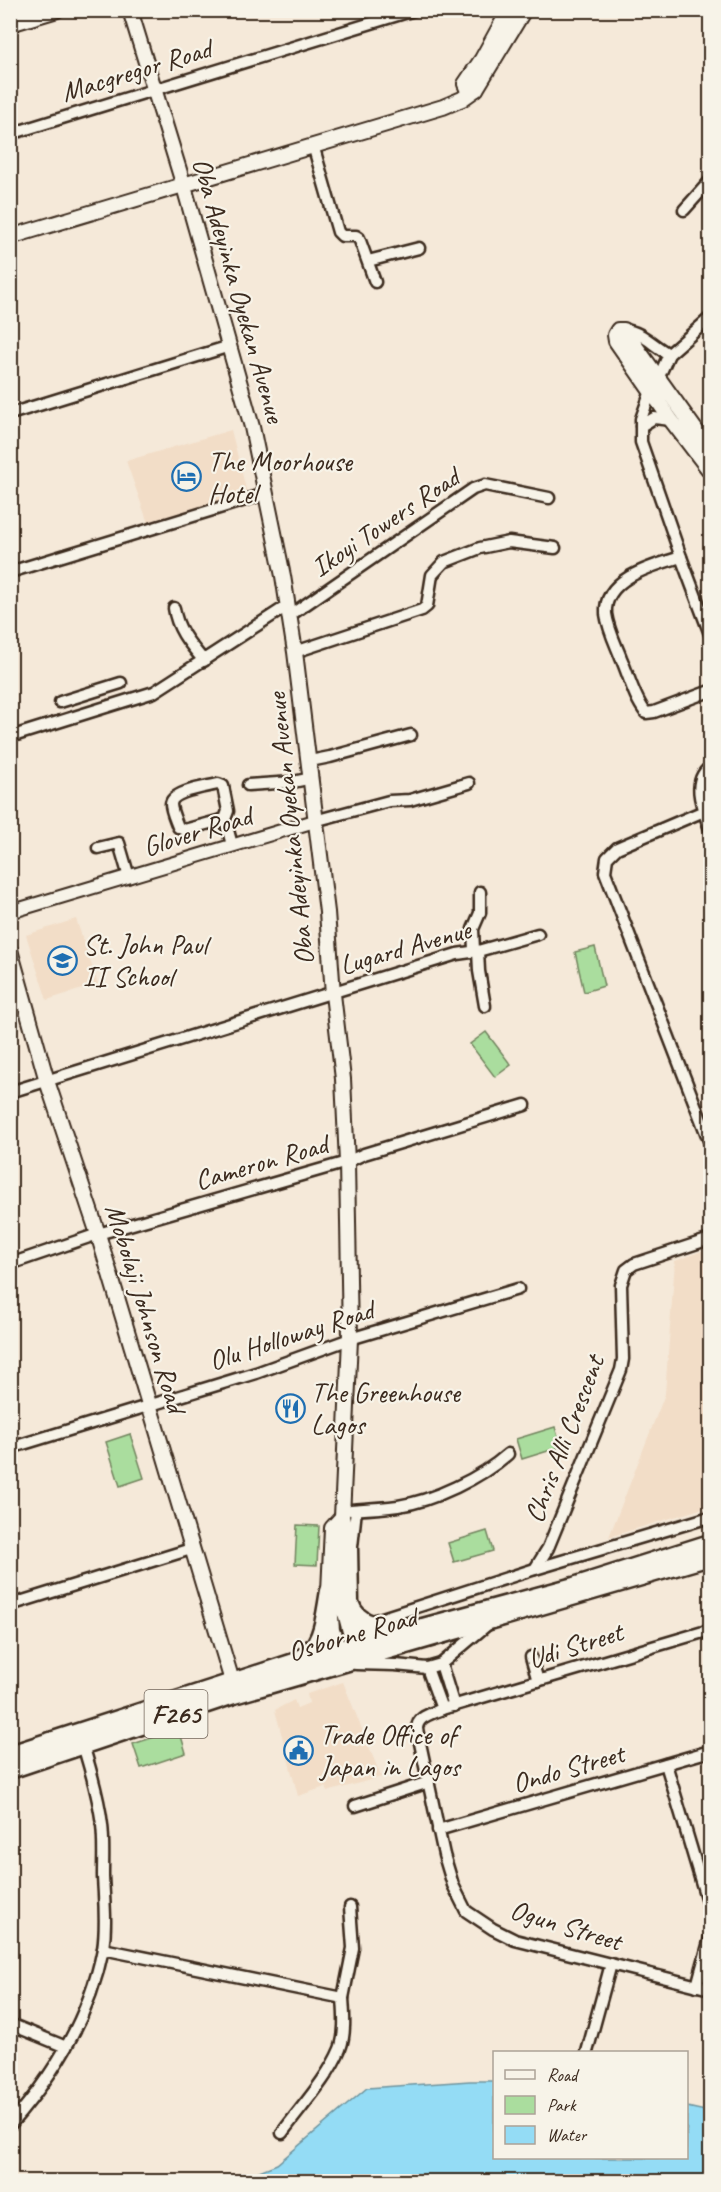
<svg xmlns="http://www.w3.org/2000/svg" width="721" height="2192" font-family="Caveat,sans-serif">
	<rect width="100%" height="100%" fill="#f5e9d9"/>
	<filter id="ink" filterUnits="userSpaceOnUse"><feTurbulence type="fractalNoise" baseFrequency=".0167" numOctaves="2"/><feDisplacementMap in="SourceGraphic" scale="12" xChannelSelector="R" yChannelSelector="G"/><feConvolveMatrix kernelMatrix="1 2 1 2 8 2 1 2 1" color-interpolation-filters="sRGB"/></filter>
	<g filter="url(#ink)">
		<!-- built -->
		<g fill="#f2ddc7">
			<path d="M231,430L247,493L148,523L126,461Z"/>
			<path d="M76,919L98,984L47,1000L26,935Z"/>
			<path d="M710,1248V1506L609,1537L665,1394L675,1261Z"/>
			<path d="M343,1682L381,1777L327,1792L325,1787L298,1796L275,1710L294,1700L297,1708L309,1703L307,1694Z"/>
		</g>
		<!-- green -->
		<g fill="#aadd9e" stroke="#72845e" stroke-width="1.5">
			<path d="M595,947L604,986L584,992L575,952Z"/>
			<path d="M486,1032L511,1065L495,1077L470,1044Z"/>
			<path d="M555,1427L561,1447L522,1459L516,1439Z"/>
			<path d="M130,1434L144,1478L120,1486L106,1442Z"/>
			<path d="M297,1525L319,1526L317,1565L295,1564Z"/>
			<path d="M487,1531L493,1551L454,1562L448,1543Z"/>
			<path d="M179,1729L186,1753L141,1768L133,1744Z"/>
		</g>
		<!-- water -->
		<path fill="#94dcf5" stroke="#70959f" stroke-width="1.5" d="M470,2081H494V2158H686L687,2107L710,2112V2181H249L254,2173L277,2164L367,2088Z"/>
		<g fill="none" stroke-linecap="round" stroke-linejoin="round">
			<defs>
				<g id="minor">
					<path d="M10,134L414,10"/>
					<path d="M313,145L338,232L342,236H356L359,238L375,282"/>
					<path d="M684,210L710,181"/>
					<path d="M368,261L419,248"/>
					<path d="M624,330C642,331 654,347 669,354"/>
					<path d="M658,379L669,354L710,318"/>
					<path d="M651,391L641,419V442L681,557L710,634"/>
					<path d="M10,414L230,346"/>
					<path d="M641,426L654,418L671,420"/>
					<path d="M681,557C655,565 603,578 606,614C608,629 616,645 621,658C629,676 634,698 646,713L654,712L710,691"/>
					<path d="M10,572L265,494"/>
					<path d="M174,608C177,630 190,644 204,661"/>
					<path d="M289,616L473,489L485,485L549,498"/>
					<path d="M295,652L422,610L427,606L432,575L444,562L480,548L509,542L555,548"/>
					<path d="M60,702L121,683"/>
					<path d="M10,737L154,692L287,606"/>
					<path d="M310,761L330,757L411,735"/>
					<path d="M710,767C690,782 703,809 710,829"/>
					<path d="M248,785L293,782L312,778"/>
					<path d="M704,811L617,848L607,858L605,872L710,1143"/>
					<path d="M225,819L184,830L178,827C176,821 171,811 171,804C172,791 207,787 218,784L223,786L228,811L225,819L232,845"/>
					<path d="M318,820L389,801L410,800L469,783"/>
					<path d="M98,848L119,843L129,877"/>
					<path d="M474,950L473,929L480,913V892"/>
					<path d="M478,951L479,971L485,1006"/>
					<path d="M10,1092L457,954L478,951L538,934"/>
					<path d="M10,1264L98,1234L347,1162L364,1154L525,1105"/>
					<path d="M10,1448L256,1373L350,1339L518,1289"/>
					<path d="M351,1510C366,1509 382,1508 398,1506C433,1501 481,1478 508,1454"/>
					<path d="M356,1510L352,1547L353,1602C356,1612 362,1618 373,1621L535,1569L710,1517"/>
					<path d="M535,1569L548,1548L621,1370L623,1359L621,1285L626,1270L634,1264L710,1239"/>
					<path d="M10,1605L191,1549"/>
					<path d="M710,1630L442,1709C432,1714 417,1716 417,1729L444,1855L453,1885L466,1911L493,1929L515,1940L710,1989"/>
					<path d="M531,1657L538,1681"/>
					<path d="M356,1664L395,1665L427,1668L441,1664L487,1625"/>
					<path d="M441,1664L454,1706"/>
					<path d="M427,1668L442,1709"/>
					<path d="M666,1764L710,1911"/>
					<path d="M355,1806L429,1782"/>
					<path d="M438,1830L710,1751"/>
					<path d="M103,1949L343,1998L353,1948L350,1907"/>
					<path d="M697,1986L710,1938"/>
					<path d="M10,2024L66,2047"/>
					<path d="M587,2052L611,1964"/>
					<path d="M10,2125C54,2075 90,2015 103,1949C107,1924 104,1900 103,1876C103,1859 104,1842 102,1825C99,1798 91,1771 83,1745"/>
					<path d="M282,2133C301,2107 328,2078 340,2049C346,2034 344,2013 343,1998"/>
				</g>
				<path id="tertiary" d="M10,912L318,820"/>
				<g id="secondary">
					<path d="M130,10L183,183L252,427L283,576L295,652L327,912L333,994L343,1079L347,1162L350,1339L342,1517L344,1526L341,1597L356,1655"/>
					<path d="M509,10L482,59L465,84L468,91L476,89L524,10"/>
					<path d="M10,24L57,10"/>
					<path d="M10,237L443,107L462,99L476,89"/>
					<path d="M710,450L624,330H618L615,335L616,341L671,420L710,471"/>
					<path d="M10,950L47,1081L98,1234L232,1681"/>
					<path d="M342,1660L332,1630L329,1591L332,1528L342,1517"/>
				</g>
				<g id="primary">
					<path d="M343,1609C356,1628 368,1632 391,1630"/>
					<path d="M300,1659C324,1645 324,1617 329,1591"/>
					<path d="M10,1754L297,1661L574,1586L710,1543"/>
					<path d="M10,1770L234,1695L710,1557"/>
				</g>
			</defs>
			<!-- minor casing -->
			<use href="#minor" stroke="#3b2a1e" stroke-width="15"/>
			<!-- tertiary casing -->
			<use href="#tertiary" stroke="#3b2a1e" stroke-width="16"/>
			<!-- secondary casing -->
			<use href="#secondary" stroke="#3b2a1e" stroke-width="18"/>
			<!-- primary casing -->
			<use href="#primary" stroke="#3b2a1e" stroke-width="21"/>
			<!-- minor -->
			<use href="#minor" stroke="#f7f3e8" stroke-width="10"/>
			<!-- tertiary -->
			<use href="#tertiary" stroke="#f7f3e8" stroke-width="12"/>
			<!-- secondary -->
			<use href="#secondary" stroke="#f7f3e8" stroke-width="14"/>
			<!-- primary -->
			<use href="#primary" stroke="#f7f3e8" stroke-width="16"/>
		</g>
	</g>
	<!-- icons -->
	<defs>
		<symbol id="hotel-ring" viewBox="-11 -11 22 22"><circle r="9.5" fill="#f7f3e8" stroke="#1f6fb2" stroke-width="1.5"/><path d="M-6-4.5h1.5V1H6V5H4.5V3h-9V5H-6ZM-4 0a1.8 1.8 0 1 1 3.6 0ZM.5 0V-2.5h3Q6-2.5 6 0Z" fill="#1f6fb2"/></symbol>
		<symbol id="school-ring" viewBox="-11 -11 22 22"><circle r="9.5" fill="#f7f3e8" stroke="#1f6fb2" stroke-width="1.5"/><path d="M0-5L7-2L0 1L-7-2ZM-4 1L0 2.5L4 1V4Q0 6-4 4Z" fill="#1f6fb2"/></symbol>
		<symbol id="restaurant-ring" viewBox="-11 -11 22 22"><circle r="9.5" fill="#f7f3e8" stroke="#1f6fb2" stroke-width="1.5"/><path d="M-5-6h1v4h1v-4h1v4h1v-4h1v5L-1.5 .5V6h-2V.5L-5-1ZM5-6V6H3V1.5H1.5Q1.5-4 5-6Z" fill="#1f6fb2"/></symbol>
		<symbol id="civic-ring" viewBox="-11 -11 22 22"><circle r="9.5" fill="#f7f3e8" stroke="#1f6fb2" stroke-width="1.5"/><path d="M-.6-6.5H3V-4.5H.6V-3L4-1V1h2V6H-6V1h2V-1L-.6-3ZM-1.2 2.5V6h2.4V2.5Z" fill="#1f6fb2"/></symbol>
	</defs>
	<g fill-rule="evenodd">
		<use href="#hotel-ring" x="170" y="460" width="33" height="33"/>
		<use href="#school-ring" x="46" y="944" width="33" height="33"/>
		<use href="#restaurant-ring" x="274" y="1392" width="33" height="33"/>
		<use href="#civic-ring" x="282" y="1734" width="33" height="33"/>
	</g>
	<g text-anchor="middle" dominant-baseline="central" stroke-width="4.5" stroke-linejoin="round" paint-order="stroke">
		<!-- shield labels -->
		<rect fill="#f7f3e8" stroke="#73665b" stroke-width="1.5" x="144.5" y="1690" width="63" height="48" rx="4.5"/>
		<g font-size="27" font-weight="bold" fill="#3b2a1e">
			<text x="176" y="1714">F265</text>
		</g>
		<!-- street labels -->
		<g font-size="28" fill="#3b2a1e" stroke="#f7f3e8">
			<text transform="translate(136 70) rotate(-17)">Macgregor Road</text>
			<text transform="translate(239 290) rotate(74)">Oba Adeyinka Oyekan Avenue</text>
			<text transform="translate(385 522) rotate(-34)">Ikoyi Towers Road</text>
			<text transform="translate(290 829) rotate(-96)">Oba Adeyinka Oyekan Avenue</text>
			<text transform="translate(197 831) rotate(-17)">Glover Road</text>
			<text transform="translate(405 947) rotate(-16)">Lugard Avenue</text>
			<text transform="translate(261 1162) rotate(-16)">Cameron Road</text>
			<text transform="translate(146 1308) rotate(73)">Mobolaji Johnson Road</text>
			<text transform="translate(291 1335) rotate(-18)">Olu Holloway Road</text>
			<text transform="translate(564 1439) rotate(-69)">Chris Alli Crescent</text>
			<text transform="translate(352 1634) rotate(-16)">Osborne Road</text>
			<text transform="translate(575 1645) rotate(-17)">Udi Street</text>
			<text transform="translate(568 1768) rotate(-16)">Ondo Street</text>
			<text transform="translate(566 1925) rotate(17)">Ogun Street</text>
		</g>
		<!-- poi labels -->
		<g font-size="28" fill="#3b2a1e" stroke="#f7f3e8" text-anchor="start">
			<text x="208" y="461">The Moorhouse<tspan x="208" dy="32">Hotel</tspan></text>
			<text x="83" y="944">St. John Paul<tspan x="83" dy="32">II School</tspan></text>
			<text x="311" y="1392">The Greenhouse<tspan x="311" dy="32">Lagos</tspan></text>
			<text x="320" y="1734">Trade Office of<tspan x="320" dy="32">Japan in Lagos</tspan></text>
		</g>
	</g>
	<!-- margin -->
	<rect width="721" height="2192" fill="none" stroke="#f7f3e8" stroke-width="36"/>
	<rect x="18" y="18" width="685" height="2156" fill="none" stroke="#3b2a1e" stroke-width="2" filter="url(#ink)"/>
	<!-- legend -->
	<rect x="493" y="2051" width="195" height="108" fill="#f7f3e8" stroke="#aca397" stroke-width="1.5"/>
	<rect x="505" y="2070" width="30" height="9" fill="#f7f3e8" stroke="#aca397" stroke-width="1.5"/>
	<text x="547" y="2081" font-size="18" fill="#3b2a1e">Road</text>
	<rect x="505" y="2096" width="30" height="18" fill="#aadd9e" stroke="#aca397" stroke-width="1.5"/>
	<text x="547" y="2111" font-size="18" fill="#3b2a1e">Park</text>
	<rect x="505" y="2126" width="30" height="18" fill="#94dcf5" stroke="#aca397" stroke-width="1.5"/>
	<text x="547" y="2141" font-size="18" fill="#3b2a1e">Water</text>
</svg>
